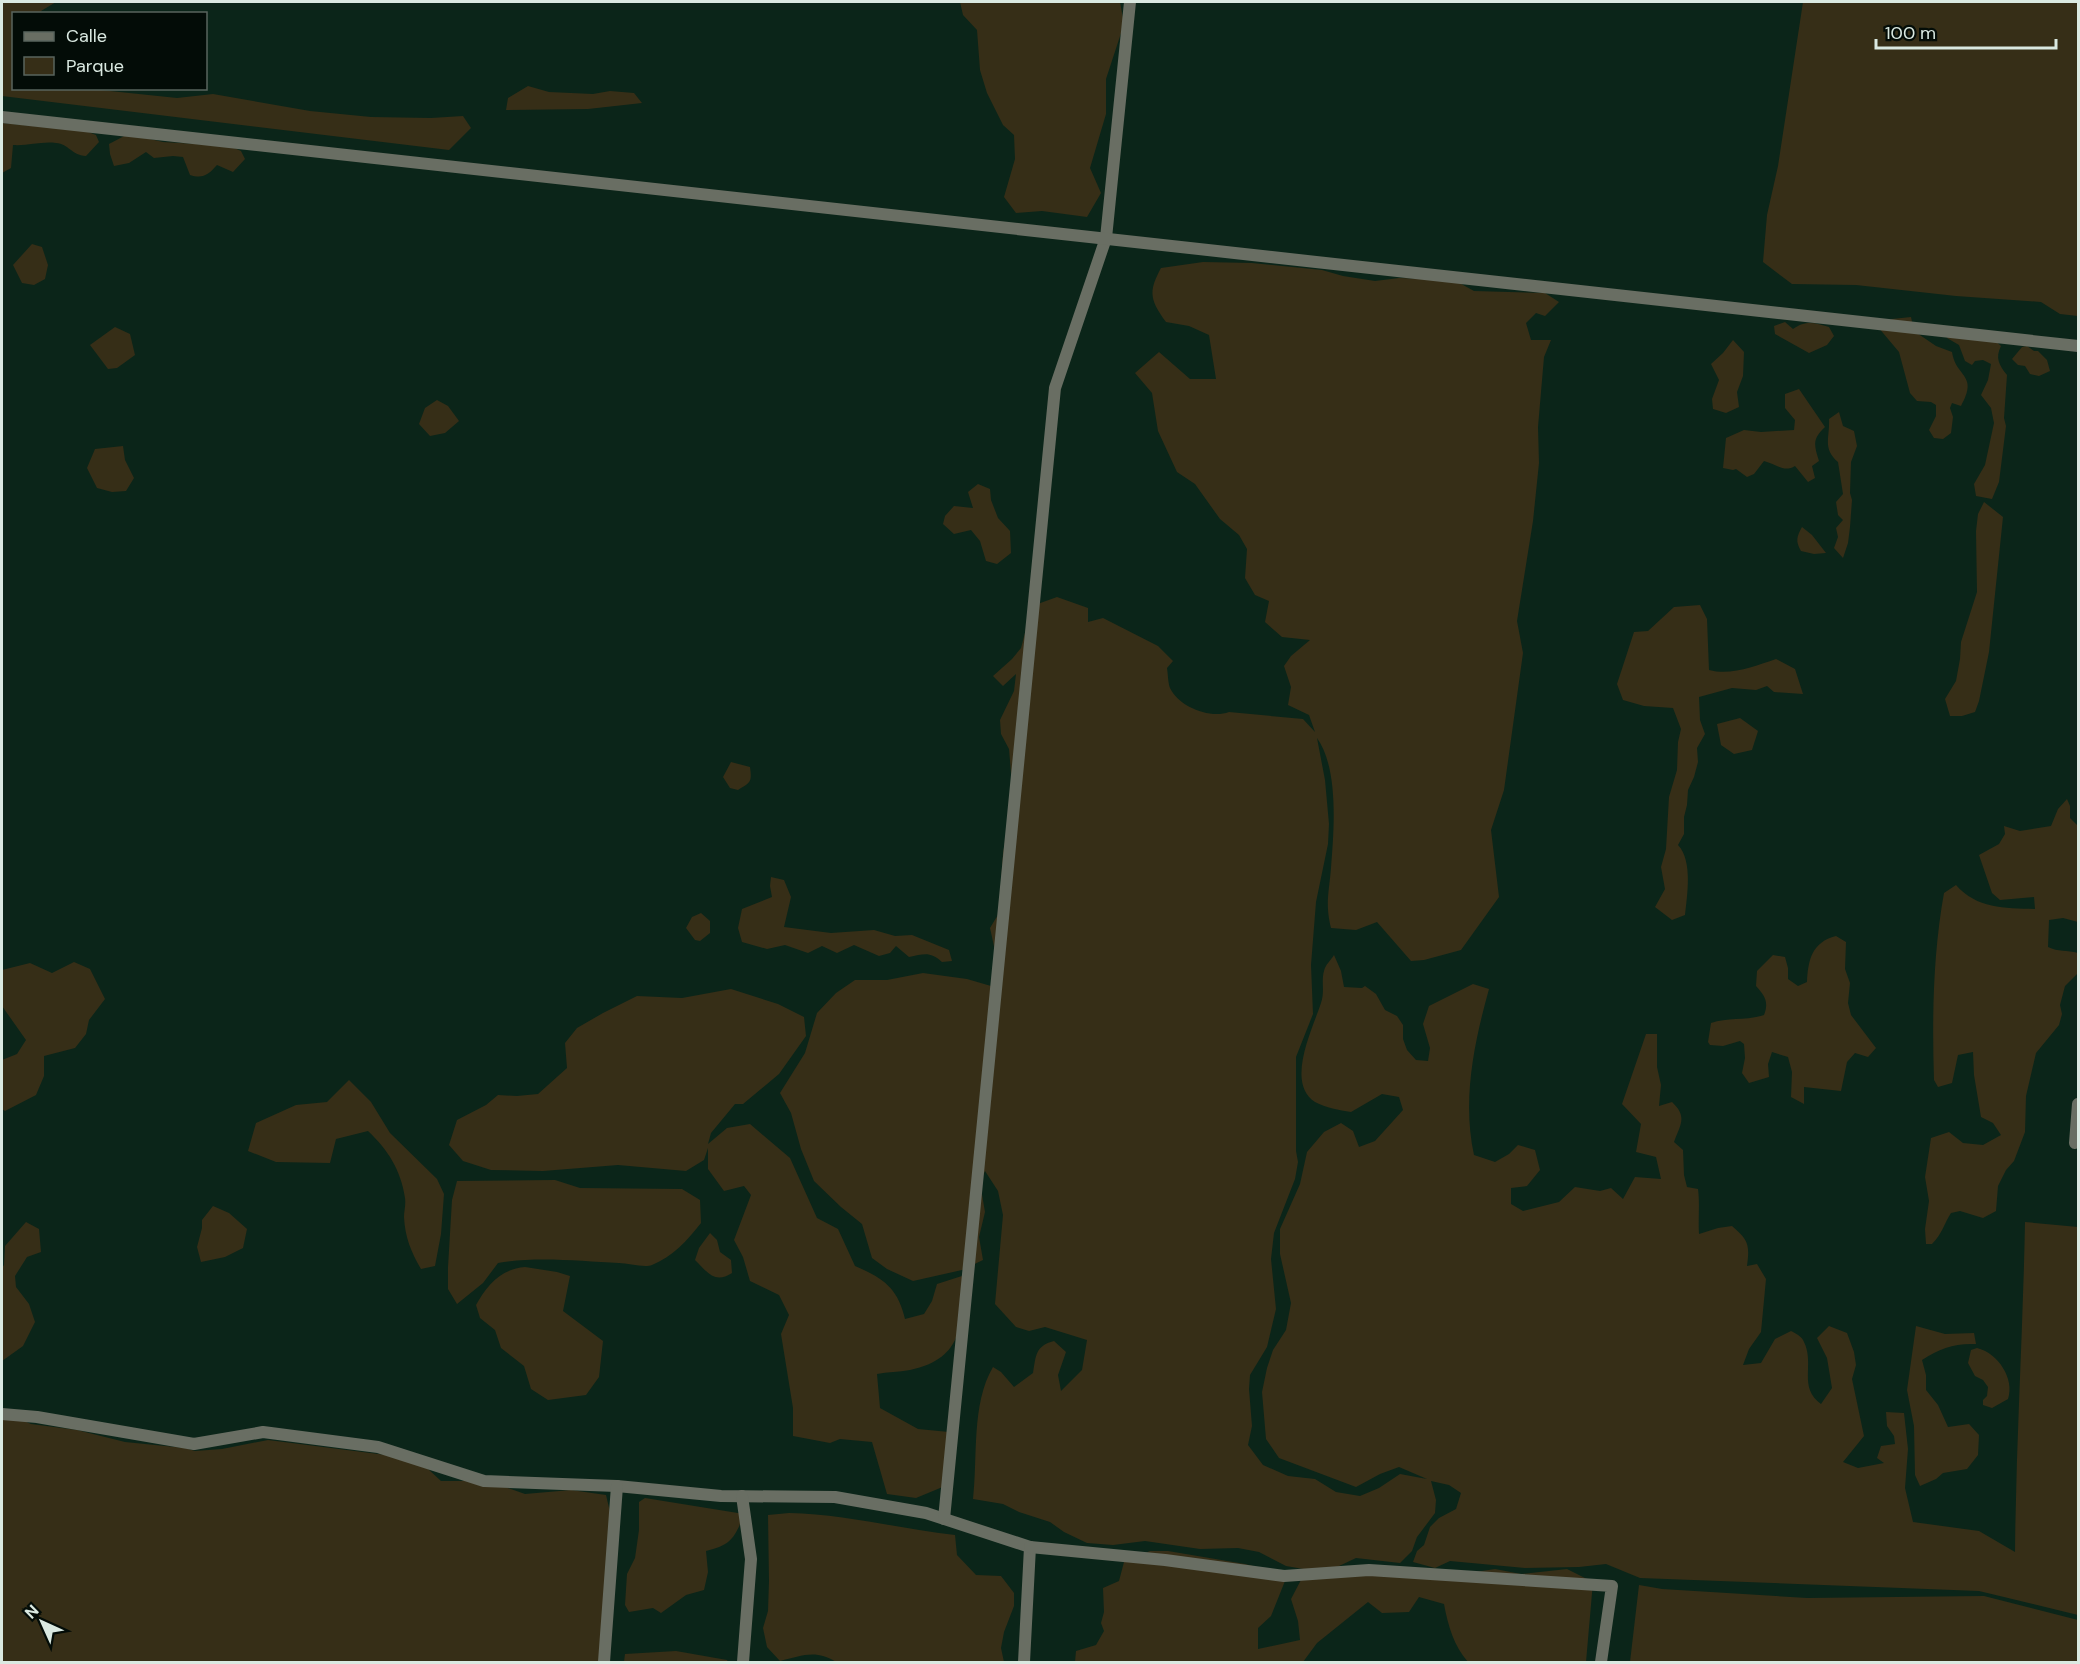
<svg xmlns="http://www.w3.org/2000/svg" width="2080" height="1664" font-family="'DM Sans',sans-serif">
	<rect width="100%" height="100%" fill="#0b2519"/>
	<!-- green -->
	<g fill="#362e17">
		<path d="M2,2H56L41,11L40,13L14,14V88L91,89L177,98L213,94L310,111L371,117L431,118L463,116L471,128L449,150L2,96Z"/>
		<path d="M960,2H1120L1124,24L1106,79V114L1090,168L1101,193L1087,217L1042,211L1016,213L1004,197L1015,159L1014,135L1003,125L987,93L980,70L977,30L963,15Z"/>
		<path d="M1803,2H2078V316L2060,314L2041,302L1956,296L1856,285L1792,284L1763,262L1767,215L1778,166Z"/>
		<path d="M528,86L549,92L593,94L610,91L634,93L642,103L588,109L506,110L508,98Z"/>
		<path d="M2,123L86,131L96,135L99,142L86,156C71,155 69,144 56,143C42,141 28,146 13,145L11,168L2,173Z"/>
		<path d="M128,134L163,142L230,146L241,151L245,159L233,172L217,165C208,175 203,179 190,175L183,157L173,156L154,158L146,152L129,163L114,166L110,154L109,144Z"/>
		<path d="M32,244L42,247L48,265L45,279L34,285L22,283L13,265Z"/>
		<path d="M1203,262L1252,263L1322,270L1343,276L1375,281L1399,278L1454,280L1474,291L1545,293L1559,302L1545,316L1536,313L1526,323L1531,340H1551L1544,357L1538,427L1539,463L1533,521L1517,621L1523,653L1504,790L1491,830L1499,897L1461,950L1424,960L1411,961L1377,922L1356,930L1331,928C1325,903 1329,893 1331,868C1334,830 1339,769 1317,738L1325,780L1329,824L1328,844L1316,902L1311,965L1313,1014L1296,1057V1151L1298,1162L1295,1179L1274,1233L1271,1259L1276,1309L1267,1347L1250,1375L1249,1389L1252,1426L1248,1445L1263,1465L1288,1476L1315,1479L1336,1492L1360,1496L1379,1488L1400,1474L1427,1479L1399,1467L1380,1474L1356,1487L1279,1458L1266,1439L1262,1392L1267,1368L1273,1350L1286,1330L1291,1303L1280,1254V1229L1300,1184L1307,1152L1324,1132L1341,1123L1353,1131L1359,1147L1375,1141L1403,1110L1399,1097L1382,1094L1351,1112C1339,1110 1326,1108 1315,1102C1285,1083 1313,1028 1321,1003C1325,992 1321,981 1324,971C1325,965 1331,960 1334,955L1341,971L1344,987L1362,988L1365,986L1376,994L1385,1010L1397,1016L1403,1025V1039L1407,1050L1416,1060L1428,1061L1430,1048L1423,1024L1429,1006L1473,984L1489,989C1474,1043 1462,1100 1474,1155L1495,1162L1509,1154L1518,1145L1535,1150L1540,1170L1527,1186L1511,1188V1204L1523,1211L1559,1202L1575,1187L1600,1191L1611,1188L1623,1199L1635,1177L1661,1179L1656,1157L1636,1152L1641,1124L1622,1104L1646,1034H1657V1067L1661,1085L1659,1106L1672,1102C1688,1117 1680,1125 1674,1142L1683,1150L1684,1175L1687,1187L1698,1189C1700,1205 1698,1218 1699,1234L1718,1228L1732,1226C1748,1240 1750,1244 1747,1266L1757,1264L1766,1279L1761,1332L1749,1349L1743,1365L1761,1363L1775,1339L1791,1331C1795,1333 1801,1336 1803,1340C1816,1363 1797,1387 1821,1404L1832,1388L1827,1358L1817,1338L1829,1326L1847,1333L1854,1352L1856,1365L1852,1379L1864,1436L1843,1462L1858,1468L1884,1463L1877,1458L1881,1446L1895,1444L1894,1436L1887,1426L1886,1412L1904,1413L1908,1449L1905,1488L1913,1522L1979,1531L2015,1552C2016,1442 2023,1332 2025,1222L2078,1227V1615L1979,1591L1640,1578L1606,1564L1579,1567L1525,1568L1450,1561L1435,1568L1413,1562L1417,1551L1424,1545L1430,1527L1439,1518L1456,1509L1461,1493L1449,1485L1431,1481L1436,1500L1435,1513L1417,1537L1412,1551L1400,1563L1356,1558L1337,1567L1315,1571L1286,1566L1259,1552L1238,1548L1200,1549L1145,1541L1113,1545L1087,1543L1064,1532L1050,1522L1019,1512L1003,1504L973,1499C978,1458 971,1404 993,1367L1001,1372L1014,1387L1033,1373C1036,1356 1035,1346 1054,1341L1066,1352L1058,1375L1061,1391L1082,1370L1087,1340L1045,1327L1029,1331L1016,1327L995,1304L1003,1215L998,1191L985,1171L980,1183L985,1212L979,1237L983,1260L962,1270L913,1281L887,1269L872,1258L862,1224L841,1207L814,1181L801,1149L791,1113L780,1093L805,1053L817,1013L836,993L855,980H887L923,973L967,979L991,986L997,960L990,928L999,913L1003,853L1013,797L1009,749L1001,734L1000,720L1014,691L1016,674L1003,686L993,676L1012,659L1021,648L1032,606L1057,597L1088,608V622L1103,618L1158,646L1173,661L1167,668C1168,674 1168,683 1170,688C1179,707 1210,719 1229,712L1303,719L1315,732L1309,715L1288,705L1291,687L1284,666L1291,656L1310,640L1282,637L1265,622L1269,601L1255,595L1245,578L1247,549L1239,535L1220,519L1195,484L1177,472L1158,431L1152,393L1135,373L1159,352L1190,379H1216L1209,335L1189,326L1166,322C1150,300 1148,292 1161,268Z"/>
		<path d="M1911,317L1914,331L1936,346L1952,352C1956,378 1979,374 1961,406L1952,403L1950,408L1953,417L1951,433L1943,439L1934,438L1929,430L1936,416V405L1931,402L1917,401L1910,393L1899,352L1878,327L1892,319Z"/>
		<path d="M1785,322L1793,329C1806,320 1815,323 1829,327L1834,336L1827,345L1809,353L1775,334L1774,326Z"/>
		<path d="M115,327L130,334L135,355L117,368L108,369L90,345Z"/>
		<path d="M1949,333H1987L2001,346C1995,358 1999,365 2007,375L2004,418L2006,426L1999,482L1992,499L1976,496L1974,484L1985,465L1994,423L1991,408L1981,395L1988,380L1991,364L1983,360L1975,361L1972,365L1965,361L1959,345L1947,338Z"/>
		<path d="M1733,340L1744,352L1743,376L1737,392L1739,407L1726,413L1713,409L1712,399L1719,380L1711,364L1723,353Z"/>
		<path d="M2027,346L2034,351H2038L2047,360L2050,371L2039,376L2030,374L2025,366L2018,365L2012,359L2022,347Z"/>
		<path d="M1799,389L1825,427C1812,439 1814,445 1819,461L1812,466L1815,478L1808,482L1795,466C1784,473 1776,464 1764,461L1754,474L1747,477L1736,469L1733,470L1723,468L1726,438L1744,430L1761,432L1794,430L1795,420L1785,408V394Z"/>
		<path d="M437,400L448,406L459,421L445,433L430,436L419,424L425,408Z"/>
		<path d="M1839,412L1843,426L1854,431L1857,446L1851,462L1850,493L1852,500L1850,527L1848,543L1843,558L1834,548L1838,537L1836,528L1843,520L1838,515L1836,502L1843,494L1838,462C1822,448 1830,438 1829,419Z"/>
		<path d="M123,446L125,460L134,478L126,491L112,492L97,488L87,468L95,449Z"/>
		<path d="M978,484L990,489L991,500L998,518L1010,531L1011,553L997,564L986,561L980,541L971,530L954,534L943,524L945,516L954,506L973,508L968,492Z"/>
		<path d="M1984,502L2003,517L1989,652L1979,701L1975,712L1962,716H1950L1945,699L1956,681L1960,659L1961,642L1977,592L1976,531L1978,514Z"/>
		<path d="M1802,527L1812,535L1826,553L1814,554L1801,551C1795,541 1797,536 1802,527Z"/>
		<path d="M1700,605L1707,619L1709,670C1731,676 1755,666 1776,659L1795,669L1803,694L1774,692L1767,686L1756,690L1732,688L1699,697L1700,720L1705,734L1697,748L1698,762L1694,777L1688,790L1687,805L1684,817V834L1678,845C1693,861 1687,895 1685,915L1672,920L1655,907L1665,889L1661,867L1666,849L1669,797L1677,770L1678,742L1681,729L1673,708L1644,706L1623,700L1617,684L1634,632L1648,631L1674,607Z"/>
		<path d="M1740,718L1758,731L1752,750L1734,754L1721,745L1717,724Z"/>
		<path d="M731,762L750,767C752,782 751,782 738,790L730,788L723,777Z"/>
		<path d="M2067,799L2070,806V818L2078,826V922L2063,918L2049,920L2048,947C2058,952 2067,950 2078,953V973L2065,986L2060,1005L2062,1014L2059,1025L2036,1053L2026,1096L2025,1132L2014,1161L2006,1170L1998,1186L1996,1211L1983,1218L1960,1211L1951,1213C1944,1224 1942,1234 1932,1244H1926L1925,1229L1929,1201L1925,1177L1931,1138L1949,1132L1963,1143L1983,1145L2001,1135L1993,1123L1981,1117L1974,1075L1973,1052L1958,1055L1952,1083L1938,1087L1934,1080C1932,1018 1933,954 1944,893L1956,885C1977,909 2005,908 2035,909L2034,897L2000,900L1992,893L1979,855L1999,844L2005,834L2004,826L2020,831L2051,826L2058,809Z"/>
		<path d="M771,877L784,880L791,897L784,927L831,933L874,930L895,936L912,935L949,950L952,961L942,962C930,951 924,954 909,957L896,946L890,953L879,956L854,945L837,953L822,946L808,953L785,945L767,949L742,942L738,928L742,909L772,897L770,886Z"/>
		<path d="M701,913L710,921V933L700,941L695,940L686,928L692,917Z"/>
		<path d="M1836,936L1846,942L1845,969L1850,983L1848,1003L1851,1015L1876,1048L1868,1057L1855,1053L1847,1062L1841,1091L1804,1087V1104L1791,1097L1792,1072L1788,1057L1772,1052L1768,1064L1769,1077L1749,1083L1742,1073L1745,1058L1744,1044L1740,1041L1723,1046L1710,1045L1708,1042L1711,1023C1728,1017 1747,1021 1764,1015C1769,1002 1765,996 1756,986L1757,971L1773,955L1785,957L1788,968V979L1798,986L1807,982C1808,960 1812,942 1836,936Z"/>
		<path d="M74,962L90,969L105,999L89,1020L86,1034L75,1048L44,1056V1076L36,1095L5,1111L2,1109V1060L17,1054L26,1040L2,1006V970L30,963L52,973Z"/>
		<path d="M731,989L778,1004L804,1017L806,1036L779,1074L743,1104H735L711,1133L708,1144L727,1128L750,1124L790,1158L817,1218L838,1229L855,1266C883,1278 898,1288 905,1319L924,1314L932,1301L937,1284L965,1275C961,1322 966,1358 910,1370C899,1372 887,1372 877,1374L880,1408L918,1429L949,1432L945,1486L916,1498L887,1494L872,1442L840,1439L830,1443L793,1436V1408L781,1334L789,1315L779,1295L750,1281L743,1257L734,1240L751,1195L744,1186L724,1191L708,1169V1148L704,1160L686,1171L618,1165L543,1171L491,1170L463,1161L449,1145L457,1120L486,1105L498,1095L517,1096L538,1094L567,1068L565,1043L577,1028L603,1013L637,996L682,998Z"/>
		<path d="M349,1080L371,1102L390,1133L437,1179L444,1194L441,1234L435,1266L421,1269C411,1252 405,1237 404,1217C404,1211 406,1205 405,1198C401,1170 388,1150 368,1131L336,1139L330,1163L276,1162L248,1151L256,1123L296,1105L327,1102Z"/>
		<path d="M555,1180L580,1188L682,1189L700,1200L701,1223C688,1240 672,1257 652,1265C644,1268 628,1263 619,1263C581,1261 535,1256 498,1263L483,1283L457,1304L448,1289V1267L452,1200L457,1181Z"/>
		<path d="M213,1206L229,1213L247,1229L243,1248L225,1257L201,1262L197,1247L202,1228V1220Z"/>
		<path d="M26,1222L39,1229L41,1252L27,1257L15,1276L16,1287L29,1304L35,1322L23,1346L2,1361V1268L4,1265L5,1246Z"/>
		<path d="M710,1233L717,1240L720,1252L731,1260L732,1273C715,1284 708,1273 695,1260L699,1248Z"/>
		<path d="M525,1267L557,1272L570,1276L563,1311L603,1341L599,1377L586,1395L548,1400L531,1389L524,1366L501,1348L495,1330L480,1318L476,1305C487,1285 501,1269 525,1267Z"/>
		<path d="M1916,1326L1945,1334L1974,1333L1976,1344C1955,1343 1940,1348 1922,1360L1926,1375V1390L1938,1405L1948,1427L1969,1424L1979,1435L1978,1455L1967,1469L1943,1473L1936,1479L1920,1486L1915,1475L1914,1426L1907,1390Z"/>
		<path d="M1977,1348C1998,1353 2015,1379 2008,1399L1992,1408L1983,1405V1400L1987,1396L1988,1387L1983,1380L1975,1376L1968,1363L1971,1350Z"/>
		<path d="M8,1414L31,1424L77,1430L125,1442L185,1448L195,1451L222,1449L268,1440L394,1456L427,1468L441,1481H465L505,1487L525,1494L571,1490L606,1495L611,1516L601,1662H2V1415Z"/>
		<path d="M645,1498L744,1514C735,1538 731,1545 706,1551L708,1572L704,1590L686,1595L661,1613L653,1608L629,1612L625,1605L627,1574L635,1558L639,1530V1502Z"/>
		<path d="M789,1513C845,1514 900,1529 955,1535L957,1555L976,1575L1001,1576L1014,1593V1606L1004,1632L1001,1648L1004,1662H836C816,1649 801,1656 780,1661L767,1647L763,1628L768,1611L769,1581L768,1515Z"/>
		<path d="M1150,1551H1168L1245,1564L1265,1569L1285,1581L1271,1616L1258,1628V1649L1300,1640L1298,1621L1291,1599L1302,1578L1349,1572L1462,1574L1495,1569L1521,1574L1567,1569L1593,1582L1586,1662H1468C1454,1646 1448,1626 1444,1604L1419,1597L1409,1612L1382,1613L1368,1602L1317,1643L1303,1662H1075L1076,1651L1096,1645L1104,1631L1101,1623L1104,1612L1103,1588L1119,1581L1124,1562Z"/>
		<path d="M1639,1585L1662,1589L1807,1598L1984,1596L2078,1620V1662H1630Z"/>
		<path d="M676,1651L727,1660L728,1662H624L625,1654Z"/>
	</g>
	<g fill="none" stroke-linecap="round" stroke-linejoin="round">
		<!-- minor -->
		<g stroke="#696e63" stroke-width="12">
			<path d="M2075,1143L2078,1104"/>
			<path d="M2,1414L37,1417L194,1444L263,1432L378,1447L484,1481L617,1486L721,1496L835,1497L926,1513L1030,1547L1024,1662"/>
			<path d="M742,1496L751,1559L743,1662"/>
			<path d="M944,1519L1055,388L1106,238L1130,2"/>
			<path d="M1030,1547L1165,1560L1284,1576L1369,1570L1612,1586L1601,1662"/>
			<path d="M604,1662L617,1486"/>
		</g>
		<!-- tertiary -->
		<path stroke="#696e63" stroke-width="12" d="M2,117L2078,346"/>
	</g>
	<!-- border -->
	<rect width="2080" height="1664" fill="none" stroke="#dae9e1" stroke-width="6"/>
	<!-- legend -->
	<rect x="12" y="12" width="195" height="78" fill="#030c07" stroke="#59645e" stroke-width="1.5"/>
	<rect x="24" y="32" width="30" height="9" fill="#696e63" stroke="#59645e" stroke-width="1.5"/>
	<text x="66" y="42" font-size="18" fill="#dae9e1">Calle</text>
	<rect x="24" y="57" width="30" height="18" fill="#362e17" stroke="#59645e" stroke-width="1.5"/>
	<text x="66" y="72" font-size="18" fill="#dae9e1">Parque</text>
	<!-- north arrow -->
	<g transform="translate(42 1622) rotate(315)" stroke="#030c07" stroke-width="4.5" paint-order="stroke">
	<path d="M0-4.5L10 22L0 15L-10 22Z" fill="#dae9e1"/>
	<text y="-9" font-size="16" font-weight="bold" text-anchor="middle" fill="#dae9e1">N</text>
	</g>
	<!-- scale -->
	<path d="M1876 39v9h180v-9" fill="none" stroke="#dae9e1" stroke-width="3"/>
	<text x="1885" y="39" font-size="18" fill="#dae9e1" stroke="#030c07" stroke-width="4.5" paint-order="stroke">100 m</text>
</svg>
